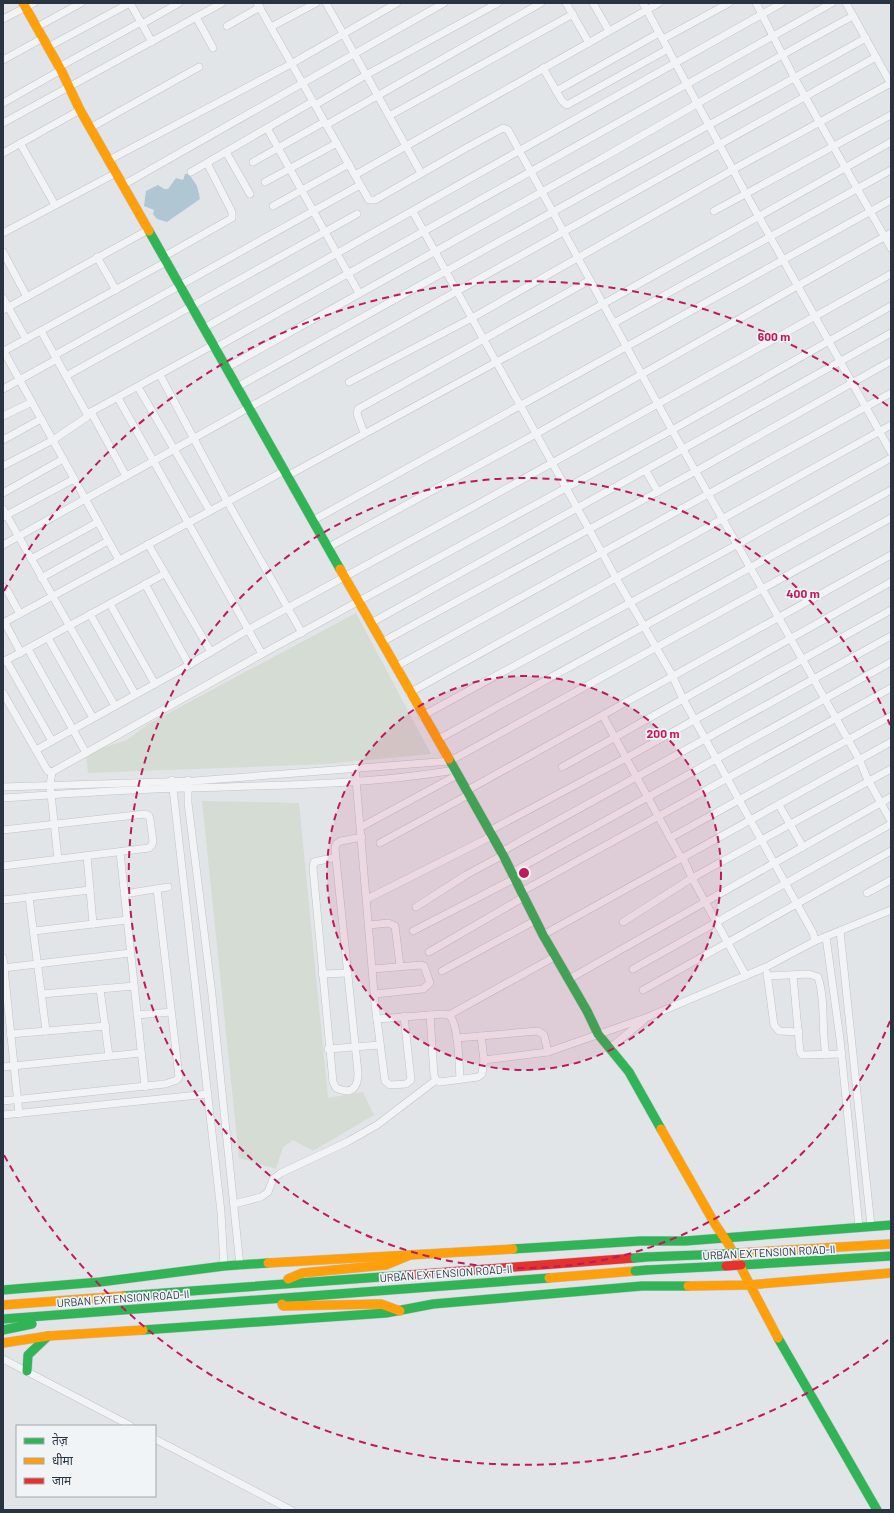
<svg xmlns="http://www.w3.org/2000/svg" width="894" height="1513" font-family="Barlow,'Noto Sans Devanagari',sans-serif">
	<rect width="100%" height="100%" fill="#e2e5e8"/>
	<!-- green -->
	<g fill="#d4dcd3">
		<path d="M356,613L431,754L326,764L88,773L86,753L127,740L148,724Z"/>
		<path d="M202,801L299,803L328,1098L363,1092L374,1115L313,1151L293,1140L283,1147L276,1169L239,1158Z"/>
	</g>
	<!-- water -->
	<path fill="#b0c6d3" d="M185,174H189L197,186L200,199L167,222L157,219L153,214L154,210L144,206L146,191L158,185L164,189H168L176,178L183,180Z"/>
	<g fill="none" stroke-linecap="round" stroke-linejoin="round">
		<defs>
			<g id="street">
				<path d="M130,3L152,42"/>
				<path d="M257,3L369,200H375L466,148L503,128L508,130L672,430L859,759L867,778L891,821"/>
				<path d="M326,3L421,173"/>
				<path d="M566,3L589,43"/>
				<path d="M593,3L609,31"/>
				<path d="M643,3L746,194L891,452"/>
				<path d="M756,3L795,79L891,248"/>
				<path d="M846,3L891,84"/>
				<path d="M196,17L213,48"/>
				<path d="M3,19L34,3"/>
				<path d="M142,24L179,3"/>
				<path d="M227,26L260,7"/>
				<path d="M37,27L81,3"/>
				<path d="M271,27L316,3"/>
				<path d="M663,39L729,3"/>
				<path d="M48,47L130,3"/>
				<path d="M3,60L43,38"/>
				<path d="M59,67L141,22"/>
				<path d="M543,68L562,101L567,105L668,49"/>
				<path d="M556,91L659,33"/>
				<path d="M3,103L61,70"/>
				<path d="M315,105L366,75L498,3"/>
				<path d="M389,116L573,14"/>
				<path d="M3,123L222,3"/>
				<path d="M326,125L541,3"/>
				<path d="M90,128L199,67"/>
				<path d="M267,128L359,293"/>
				<path d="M20,143L55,205"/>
				<path d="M226,152L250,194"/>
				<path d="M3,153L80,110"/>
				<path d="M109,160L291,64L397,3"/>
				<path d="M253,162L324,122"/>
				<path d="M191,172L312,102"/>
				<path d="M355,175L659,3"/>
				<path d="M265,182L337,143"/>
				<path d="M123,185L444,3"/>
				<path d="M273,206L349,164"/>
				<path d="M714,211L891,115"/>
				<path d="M413,212L616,578L672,675L683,699L813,933L815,941L766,967L648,1017L548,1052L544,1035L538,1031L457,1038"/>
				<path d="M3,233L116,173"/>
				<path d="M3,252L27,297"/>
				<path d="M97,257L116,290"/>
				<path d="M163,257L232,218V212L207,163"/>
				<path d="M3,298L26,339"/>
				<path d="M3,310L148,230"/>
				<path d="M614,323L891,170"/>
				<path d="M204,328L782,3"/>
				<path d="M215,348L832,3"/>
				<path d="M3,350L119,560"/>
				<path d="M4,351L166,262"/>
				<path d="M55,355L360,185"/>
				<path d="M226,368C350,298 475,230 599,160C684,112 767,62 853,16"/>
				<path d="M160,375L227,501L302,633"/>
				<path d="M66,376L357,214"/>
				<path d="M349,382L472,318L734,169L891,83"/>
				<path d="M138,387L210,511"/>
				<path d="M237,387L866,38"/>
				<path d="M3,389L57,359"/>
				<path d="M118,398L262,654"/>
				<path d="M91,412L126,476"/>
				<path d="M87,414L213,345"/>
				<path d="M3,416L32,402"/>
				<path d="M364,433L357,414L358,409L590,280"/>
				<path d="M3,440L41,419"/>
				<path d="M3,466L53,440L87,417V414L41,331"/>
				<path d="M646,471L658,492"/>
				<path d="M287,476L603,304L891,142"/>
				<path d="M3,493L63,459"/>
				<path d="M3,509L115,706"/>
				<path d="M3,517L74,479"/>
				<path d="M312,521L891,200"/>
				<path d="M148,544L211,652"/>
				<path d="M3,545L876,57"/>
				<path d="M327,548L536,434L891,233"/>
				<path d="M31,559L98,522"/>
				<path d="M41,578L108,541"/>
				<path d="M145,584L189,665"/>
				<path d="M3,587L7,590L20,614"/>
				<path d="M110,604L155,684"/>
				<path d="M90,614L135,694"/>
				<path d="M3,623L284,471"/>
				<path d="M5,623L21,653"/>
				<path d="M371,623L891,333"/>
				<path d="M48,638L93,718"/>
				<path d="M382,642L696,471L891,361"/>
				<path d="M28,649L86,753"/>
				<path d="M6,660L52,741"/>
				<path d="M3,662L164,574"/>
				<path d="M395,667L891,393"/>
				<path d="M3,693L46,768L48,771L52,772L262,654L672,430L891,306"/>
				<path d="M409,693L891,425"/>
				<path d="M422,716L738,544L891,458"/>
				<path d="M603,716L679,854L683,858L692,878L746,976"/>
				<path d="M437,740L891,490"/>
				<path d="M36,750L189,665L249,629L480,503L891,274"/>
				<path d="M562,767L891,582"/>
				<path d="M355,768L375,1004L385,1081L390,1085L406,1084L411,1080L404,1016"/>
				<path d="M52,772L50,785L58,859"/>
				<path d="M172,780L221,1212L224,1266"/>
				<path d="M188,780V803L212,995L240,1266"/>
				<path d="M3,787L194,781L450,761L891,518"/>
				<path d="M466,791L891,555"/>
				<path d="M3,798C65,794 126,789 188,788C277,785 367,785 455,770"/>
				<path d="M779,805L803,847"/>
				<path d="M361,827L457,775"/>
				<path d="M3,830L145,814L149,816L150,819L153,841L152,845L149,848L3,866"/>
				<path d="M489,831L626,758L891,610"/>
				<path d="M670,838L891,716"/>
				<path d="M380,843L468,795"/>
				<path d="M120,852L145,1087"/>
				<path d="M501,852L891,636"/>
				<path d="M87,856L93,924"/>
				<path d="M336,857L314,862L313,868L333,1082L336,1088C352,1095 358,1088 358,1073L335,849L336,844L341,841L362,837"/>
				<path d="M511,873L891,662"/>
				<path d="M521,892L891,688"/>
				<path d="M867,893L891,880"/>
				<path d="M124,894L168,887"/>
				<path d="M29,897L46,1031"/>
				<path d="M367,899L492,836"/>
				<path d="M3,900L90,890"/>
				<path d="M416,907L466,875L503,855"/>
				<path d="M623,922L692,878L891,769"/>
				<path d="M369,925L388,923L395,926L400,966"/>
				<path d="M34,931L127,920"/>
				<path d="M413,931L514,879"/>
				<path d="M840,931L871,1226"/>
				<path d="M543,935L891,742"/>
				<path d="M826,937L840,1039L859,1227"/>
				<path d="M815,941L891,910"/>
				<path d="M429,952L524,897"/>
				<path d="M3,958L19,1114"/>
				<path d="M3,968L130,953"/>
				<path d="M373,969L421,965L424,966L430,983L423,989L375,994"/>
				<path d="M633,969L891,824"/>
				<path d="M442,971L536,920"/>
				<path d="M767,973L774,1025L779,1031L799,1032"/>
				<path d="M322,974L348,973"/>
				<path d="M793,975L800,1052L802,1055L842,1054"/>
				<path d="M767,976L809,974L818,977C826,1002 821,1030 826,1055"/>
				<path d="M569,979L891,797"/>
				<path d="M100,989L109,1056"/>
				<path d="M643,990L891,851"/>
				<path d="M42,994L134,986"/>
				<path d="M137,1015L171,1012"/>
				<path d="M430,1015L434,1075L436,1080L440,1082L478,1077L482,1074L484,1060L481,1036"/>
				<path d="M449,1015L556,956"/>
				<path d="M377,1019L443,1014L449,1015C459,1023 459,1066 460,1079"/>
				<path d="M10,1034L106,1026"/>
				<path d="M610,1048L644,1020"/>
				<path d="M328,1049L380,1045"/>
				<path d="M484,1060L548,1052"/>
				<path d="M3,1067L141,1053"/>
				<path d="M3,1101L165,1084L177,1080L179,1077L157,889"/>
				<path d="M3,1115L208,1094"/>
				<path d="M234,1204L261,1197L268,1192L273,1179L281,1173L347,1142L377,1125L436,1080"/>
				<path d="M3,1359L131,1426"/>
				<path d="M155,1439L291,1510"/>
			</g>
			<g id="fast">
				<path d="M149,231L340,569"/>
				<path d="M449,759L503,855L543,935L587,1011L598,1034L629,1072L661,1129"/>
				<path d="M513,1249L640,1241H685L891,1225"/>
				<path d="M646,1257L724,1254"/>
				<path d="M741,1265L891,1256"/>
				<path d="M647,1270L726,1266"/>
				<path d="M3,1290L100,1282L224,1266L268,1263"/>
				<path d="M123,1296L408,1275"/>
				<path d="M3,1319L549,1278"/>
				<path d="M3,1330L32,1324"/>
				<path d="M143,1330L386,1313L433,1304L642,1286H688"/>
				<path d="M778,1338L877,1510"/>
				<path d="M27,1371L28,1355L48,1336"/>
			</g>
			<g id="slow">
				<path d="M23,3L61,70L80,110L149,231"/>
				<path d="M340,569L449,759"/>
				<path d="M661,1129L715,1224L729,1245L778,1338"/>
				<path d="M737,1253L891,1244"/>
				<path d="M268,1263L513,1249"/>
				<path d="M549,1278L635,1271"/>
				<path d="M288,1279L302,1273L386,1265L410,1255"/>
				<path d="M688,1286L748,1285L891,1273"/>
				<path d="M282,1304L283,1306L381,1304L400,1311"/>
				<path d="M3,1305L123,1296"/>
				<path d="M3,1343L48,1336L143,1330"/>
			</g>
			<path id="jam" d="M408,1275L635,1258"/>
		</defs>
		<!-- street casing -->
		<use href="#street" stroke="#c0c3c6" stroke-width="8"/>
		<!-- fast casing -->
		<use href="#fast" stroke="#c0c3c6" stroke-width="10"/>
		<!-- slow casing -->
		<use href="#slow" stroke="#c0c3c6" stroke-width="10"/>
		<!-- jam casing -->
		<use href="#jam" stroke="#c0c3c6" stroke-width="10"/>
		<!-- street -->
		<use href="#street" stroke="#f2f3f4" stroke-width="7"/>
		<!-- fast -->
		<use href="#fast" stroke="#30b455" stroke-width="9"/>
		<!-- slow -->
		<use href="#slow" stroke="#ff9f0a" stroke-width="9"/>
		<!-- jam -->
		<use href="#jam" stroke="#e5322d" stroke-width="9"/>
		<defs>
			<g id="fast-bridge">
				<path d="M724,1254L737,1253"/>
				<path d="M635,1258L646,1257"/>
				<path d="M635,1271L647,1270"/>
			</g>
			<path id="jam-bridge" d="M726,1266L741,1265"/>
		</defs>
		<!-- fast-bridge casing -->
		<use href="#fast-bridge" stroke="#b4b8bd" stroke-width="10" stroke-linecap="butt"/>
		<!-- jam-bridge casing -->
		<use href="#jam-bridge" stroke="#b4b8bd" stroke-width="10" stroke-linecap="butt"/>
		<!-- fast-bridge -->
		<use href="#fast-bridge" stroke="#30b455" stroke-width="9"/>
		<!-- jam-bridge -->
		<use href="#jam-bridge" stroke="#e5322d" stroke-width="9"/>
	</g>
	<!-- distance rings -->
	<circle cx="524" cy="873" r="197" fill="#c2185b" fill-opacity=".12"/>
	<g fill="none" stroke="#c2185b" stroke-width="2" stroke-dasharray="7 5">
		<circle cx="524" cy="873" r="197"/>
		<path d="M890 1021A395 395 0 1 1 890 725"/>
		<path d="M888 1340A592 592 0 0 1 4 1155M4 591A592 592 0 0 1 888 406"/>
	</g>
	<g text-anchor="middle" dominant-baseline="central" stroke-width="3.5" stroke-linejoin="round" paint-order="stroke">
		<!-- street labels -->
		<g font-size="11" fill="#283541" stroke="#f0f4f7">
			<text transform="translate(769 1252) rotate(-3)">URBAN EXTENSION ROAD-II</text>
			<text transform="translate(446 1273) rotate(-4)">URBAN EXTENSION ROAD-II</text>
			<text transform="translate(123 1298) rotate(-4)">URBAN EXTENSION ROAD-II</text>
		</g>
	</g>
	<circle cx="524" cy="873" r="6" fill="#c2185b" stroke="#f0f4f7" stroke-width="2"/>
	<g font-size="12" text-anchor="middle" font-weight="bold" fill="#c2185b" stroke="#f0f4f7" stroke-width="3.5" stroke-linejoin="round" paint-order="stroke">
		<text x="774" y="341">600 m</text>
		<text x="803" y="598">400 m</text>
		<text x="663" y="738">200 m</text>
	</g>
	<!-- border -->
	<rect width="894" height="1513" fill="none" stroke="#283541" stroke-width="8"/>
	<!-- legend -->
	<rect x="16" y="1425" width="140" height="72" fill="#f0f4f7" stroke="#a0a8ae"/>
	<rect x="24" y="1438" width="20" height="6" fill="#30b455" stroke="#a0a8ae"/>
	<text x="52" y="1445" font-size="12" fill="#283541">तेज़</text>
	<rect x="24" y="1458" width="20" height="6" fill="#ff9f0a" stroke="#a0a8ae"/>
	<text x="52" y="1465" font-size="12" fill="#283541">धीमा</text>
	<rect x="24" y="1478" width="20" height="6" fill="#e5322d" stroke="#a0a8ae"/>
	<text x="52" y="1485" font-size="12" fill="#283541">जाम</text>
</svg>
